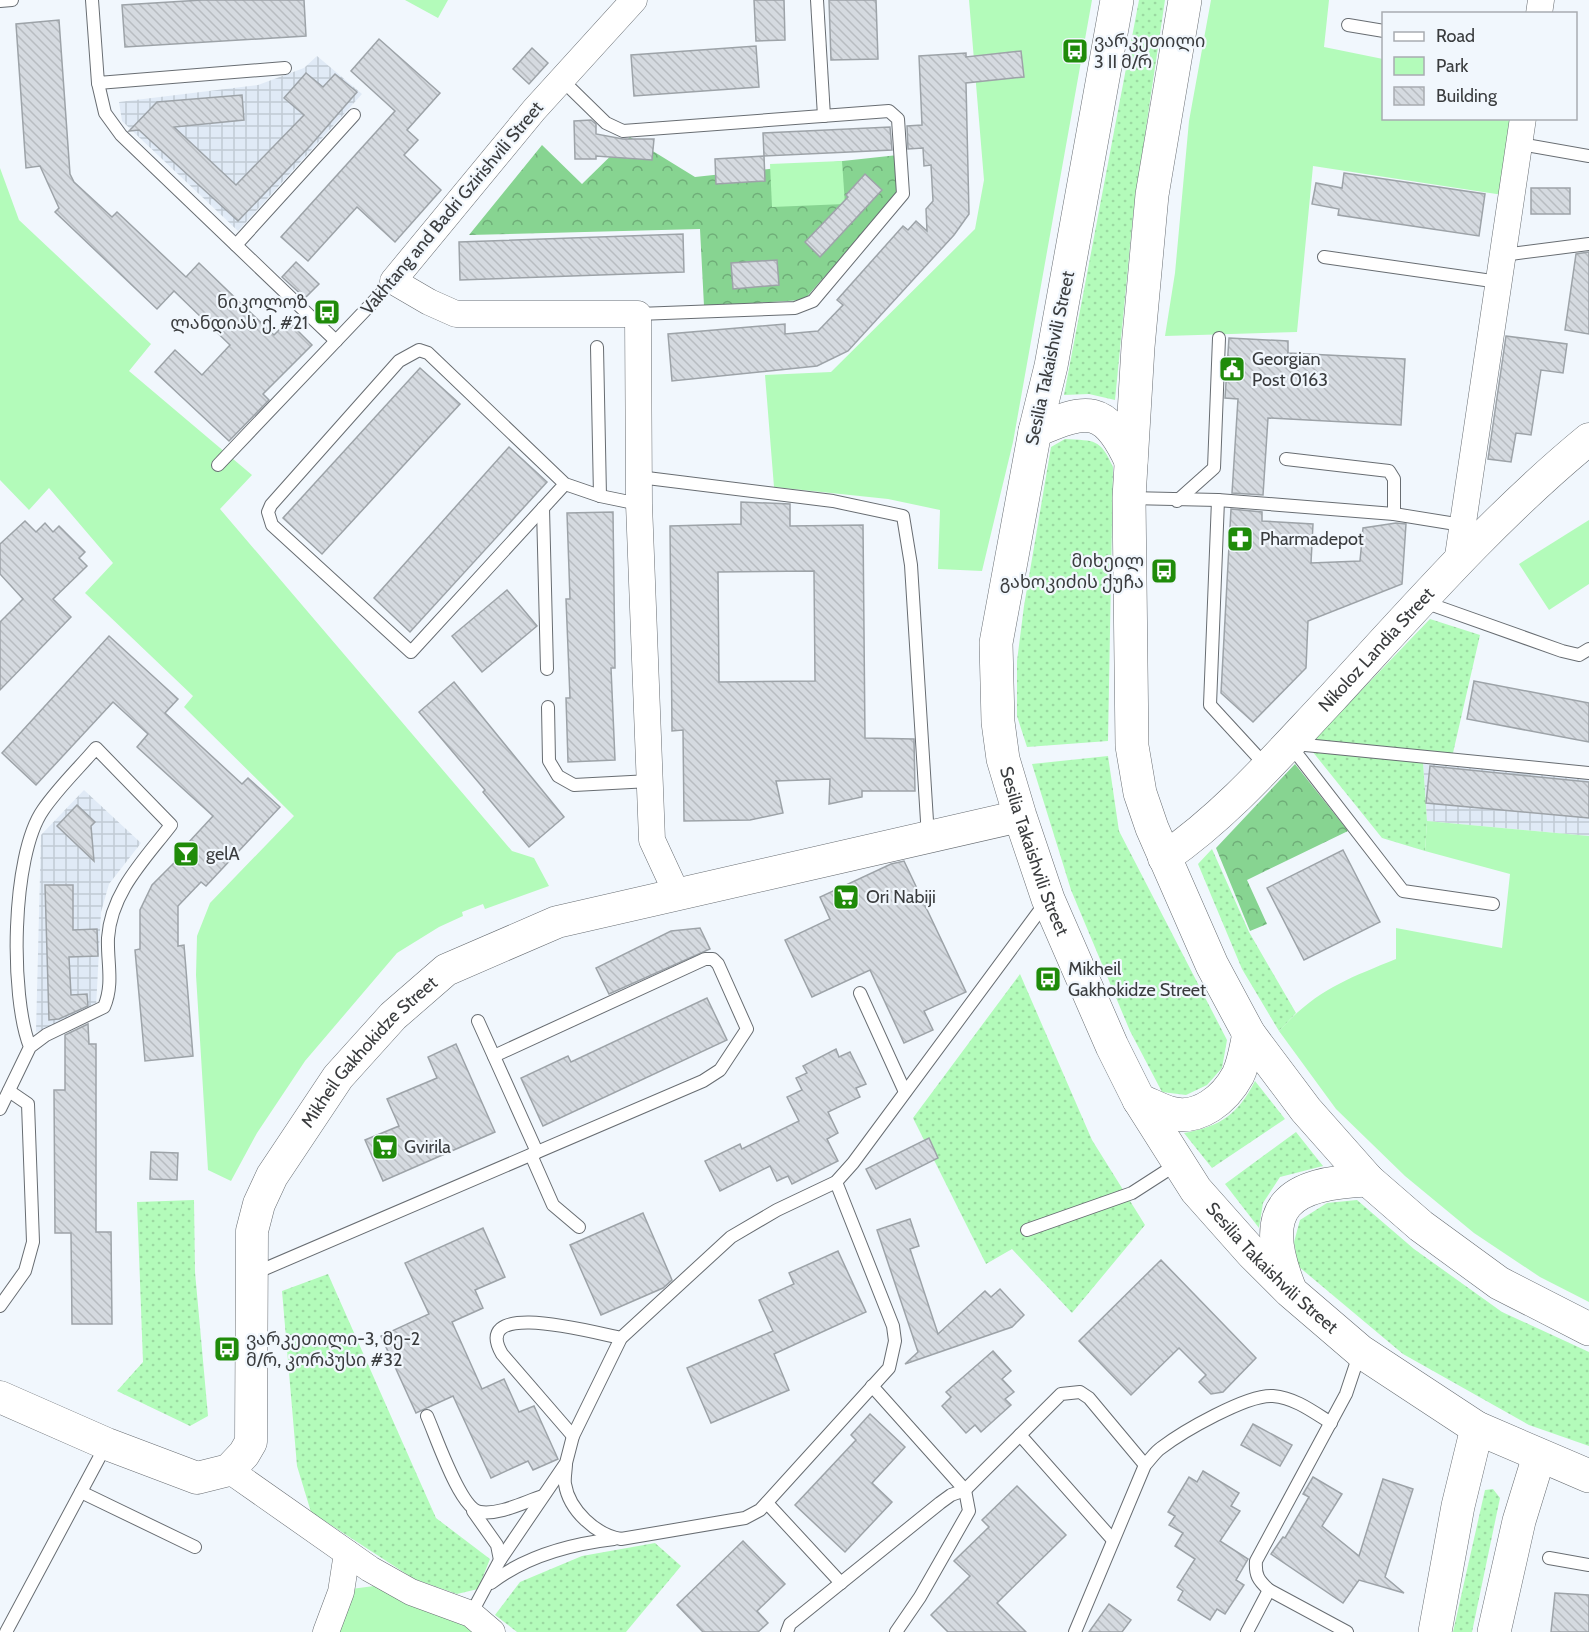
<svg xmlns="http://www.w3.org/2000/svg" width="1589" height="1632" font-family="Cabin,'Noto Sans Georgian',sans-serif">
	<defs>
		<pattern id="industrial-grid" width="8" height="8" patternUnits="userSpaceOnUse" patternTransform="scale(1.5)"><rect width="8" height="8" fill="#e0eaf6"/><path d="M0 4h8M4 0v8" fill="none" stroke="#c1cad4"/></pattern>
		<pattern id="grass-dots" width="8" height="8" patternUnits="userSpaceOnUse" patternTransform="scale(1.5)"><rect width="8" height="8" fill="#b3fbba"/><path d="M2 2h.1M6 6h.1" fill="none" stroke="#9bd8a1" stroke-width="1.8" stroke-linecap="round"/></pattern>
		<pattern id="forest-crowns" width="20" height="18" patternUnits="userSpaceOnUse" patternTransform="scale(1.5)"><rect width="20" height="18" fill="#87d491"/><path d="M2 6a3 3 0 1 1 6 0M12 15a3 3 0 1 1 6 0" fill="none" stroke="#6fad78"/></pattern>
		<pattern id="building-back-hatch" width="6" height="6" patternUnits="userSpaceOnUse" patternTransform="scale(1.5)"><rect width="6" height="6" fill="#d5dae0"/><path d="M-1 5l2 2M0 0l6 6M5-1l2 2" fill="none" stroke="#b8bcc1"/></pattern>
	</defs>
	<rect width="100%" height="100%" fill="#f1f7fd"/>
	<!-- industrial -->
	<g fill="url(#industrial-grid)">
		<path d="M317,56L362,94L238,231L122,121L119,102L258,85L304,68Z"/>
		<path d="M1423,761L1450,766L1589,777V836L1427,821Z"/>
		<path d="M84,790L141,843L109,884L101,912L96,1008L72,1021L36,1032L41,835Z"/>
	</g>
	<!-- grass -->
	<g fill="url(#grass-dots)">
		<path d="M1139,0H1165L1133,216L1115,400L1089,394L1064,395Z"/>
		<path d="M1065,439C1095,441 1100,438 1113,467L1108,741L1027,747L1017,716V661L1024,606L1051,447Z"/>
		<path d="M1430,619L1480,635L1450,766L1423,762L1427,821L1425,851L1382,838L1308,746Z"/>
		<path d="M1108,756L1119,831L1227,1040L1222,1068L1207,1085L1186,1095L1162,1092L1130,1031L1071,890L1032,764Z"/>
		<path d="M1212,849L1249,932L1296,1013L1279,1031L1242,969L1198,864Z"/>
		<path d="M1020,974L1092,1140L1145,1225L1072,1313L1012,1249L986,1264L913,1118Z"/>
		<path d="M1255,1081L1285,1119L1212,1168L1184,1133C1222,1126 1238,1114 1255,1081Z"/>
		<path d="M1296,1132L1323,1166L1280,1177L1263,1203L1259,1228L1225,1184Z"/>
		<path d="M194,1200L195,1272L208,1416L190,1426L117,1391L143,1362L137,1202Z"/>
		<path d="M1357,1200L1414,1249L1502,1312L1589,1352V1446L1529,1425L1403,1354L1298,1266L1294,1242L1300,1220L1327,1203Z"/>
		<path d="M328,1274L436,1518L490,1559L478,1589L457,1594L414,1579L311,1512L297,1466L282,1291Z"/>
		<path d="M1493,1489L1500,1498L1472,1632H1453L1485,1490Z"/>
		<path d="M655,1543L681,1566L626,1632H517L495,1615L520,1582L582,1556Z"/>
	</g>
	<!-- forest -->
	<g fill="url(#forest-crowns)">
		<path d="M630,137L695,177L898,155V193L804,300L704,306L700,229L469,235L542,145L582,184Z"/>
		<path d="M1295,764L1348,831L1247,880L1267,924L1250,931L1216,848Z"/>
	</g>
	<!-- green -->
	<g fill="#b3fbba">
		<path d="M405,0H448L438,18Z"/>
		<path d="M969,0H1092L1013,442L982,571L938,569L940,510L888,499L774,487L765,375L831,372L975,229L984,180Z"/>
		<path d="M1211,0H1329L1324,47L1383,59L1384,118L1512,119L1503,195L1313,166L1297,332L1165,336L1175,273L1189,121Z"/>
		<path d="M842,161L845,204L772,207L770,164Z"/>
		<path d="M0,168L19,220L151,344L129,371L252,475L220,509L512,851L534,858L549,886L485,909L483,904L462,912L463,916L439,927L397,953L305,1061L257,1133L231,1181L208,1170L196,975L197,936L210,903L294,816L184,707L193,696L85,593L113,563L49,488L29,510L0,480Z"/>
		<path d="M1589,520V584L1549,610L1519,564Z"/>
		<path d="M1427,821L1589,836V1302L1540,1277L1474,1233L1405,1176L1336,1109L1279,1031C1316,990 1347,979 1396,959V928L1502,948L1510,874L1425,851Z"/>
		<path d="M382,1585L465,1624L477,1632H334L351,1589Z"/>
	</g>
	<!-- building -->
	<g fill="url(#building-back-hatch)" stroke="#9da3a8" stroke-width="1.5" fill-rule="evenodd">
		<path d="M202,0H304L306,36L125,47L122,5Z"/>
		<path d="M754,0H784L785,40L756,41Z"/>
		<path d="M829,0H876L878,59L831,60Z"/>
		<path d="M59,20L70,174L74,182L112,217L117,212L186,277L199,263L274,335L288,321L312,345L263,394L269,400L229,441L155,372L175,350L202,375L230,345L174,291L157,309L55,212L59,208L40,166L26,168L16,24Z"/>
		<path d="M379,39L440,93L407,130L418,140L404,155L441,190L395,242L357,207L308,261L281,237L395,111L351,71Z"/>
		<path d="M756,46L759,87L634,96L631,55Z"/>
		<path d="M532,48L548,63L529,84L513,69Z"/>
		<path d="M1021,51L1024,77L966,83L969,214L954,235L848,351L817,366L672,381L668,334L785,324V334L818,331L843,305L837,300L903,226L908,230L916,221L927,231L926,209L933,201L931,165L924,166L923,148L908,149L907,126L922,125L919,56L966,53V57Z"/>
		<path d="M306,73L323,87L335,74L357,92L310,146L238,221L139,130L129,131L157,102L242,95L244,120L174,127L236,185L304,115L284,98Z"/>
		<path d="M591,120L596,124V134L623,139H654L652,160L596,156V159H575L574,121Z"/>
		<path d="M890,127L892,150L764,156L763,133Z"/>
		<path d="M764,156L765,181L716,184L715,159Z"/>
		<path d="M1344,173L1485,194L1479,236L1338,215L1339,209L1312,204L1316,183L1342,188Z"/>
		<path d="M865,174L882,190L820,257L805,242L848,197L846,195Z"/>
		<rect x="1531" y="188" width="39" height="26"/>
		<path d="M683,234L684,272L460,280L459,242Z"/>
		<path d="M1589,252V334L1565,330L1576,254Z"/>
		<path d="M777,260L779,285L733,289L731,263Z"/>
		<path d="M296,262L319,284L305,298L282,277Z"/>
		<path d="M1506,336L1567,344L1563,373L1541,370L1531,435L1516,433L1511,462L1488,459Z"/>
		<path d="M1229,338L1288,341V353L1405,359L1401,425L1268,418L1263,495L1232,493L1238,399L1225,398Z"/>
		<path d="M420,368L460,404L322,554L283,518Z"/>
		<path d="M509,447L547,482L410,632L374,598Z"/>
		<path d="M741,502L790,504V526L863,525L865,738L914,739L915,791H862V797L829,804L830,779L776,781L783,813L750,820L684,821L683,730L672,731L670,526L741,524ZM814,571L815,681L719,682L718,572Z"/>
		<path d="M1231,509L1262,512V521L1313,524L1311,563L1360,561L1363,528L1396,523L1406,524L1402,584L1308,621L1306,668L1253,722L1221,693Z"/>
		<path d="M613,512L615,668H611L615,760L568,762L566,698H570L566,599H570L567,513Z"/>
		<path d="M25,521L36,532L45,523L53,532L59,526L85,552L79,558L87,566L53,599L71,617L0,690V622L23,599L0,574V544Z"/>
		<path d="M507,590L537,626L482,672L452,636Z"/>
		<path d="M109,636L178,699L165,713L242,784L248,778L280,807L206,886L201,882L178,906V946L184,945L193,1056L145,1061L135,950L140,949V910L152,885L177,860L175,857L213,816L137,747L148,734L113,702L36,785L2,753Z"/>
		<path d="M1474,681L1589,703V742L1467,719Z"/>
		<path d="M454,682L564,817L529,847L483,792L485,790L419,712Z"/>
		<path d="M1430,766L1589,782V818L1426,803Z"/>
		<path d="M77,805L95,822L91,826L94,861L57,826Z"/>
		<path d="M1343,850L1380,922L1304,960L1267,888Z"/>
		<path d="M904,861L966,992L924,1011L933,1030L904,1043L870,970L812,997L785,940L830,919L820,897L891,864Z"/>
		<path d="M45,885H73V930L97,929L98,956L69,957L71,995L87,994L88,1006L59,1019L49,1020Z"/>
		<path d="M700,928L710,949L609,994L596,968L671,931Z"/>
		<path d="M707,998L727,1040L543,1126L521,1078L568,1056L571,1062Z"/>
		<path d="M88,1024L89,1044H96V1232H111L112,1324H72L71,1233H55L54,1090H65V1035Z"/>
		<path d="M456,1044L495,1132L383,1181L365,1140L399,1126L387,1099L437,1078L428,1057Z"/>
		<path d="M836,1049L839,1057L850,1052L866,1084L856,1088L860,1097L828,1112L838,1133L827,1139L838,1161L792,1184L788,1176L777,1181L770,1166L720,1191L705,1161L740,1144L742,1149L799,1121L787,1097L802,1090L796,1078L807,1073L803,1066Z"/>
		<path d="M929,1138L938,1158L876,1189L866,1169Z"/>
		<path d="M151,1152L178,1153L177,1180L150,1179Z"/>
		<path d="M643,1213L672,1280L663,1288L601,1315L570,1245Z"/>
		<path d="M910,1219L919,1246L910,1249L938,1334L985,1291L991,1297L1000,1289L1024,1315L1012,1327L905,1364L918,1352L877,1230Z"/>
		<path d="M483,1228L505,1277L475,1290L483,1308L452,1322L482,1389L504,1379L519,1412L534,1406L558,1459L533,1470L528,1461L491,1478L453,1396L416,1413L381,1336L429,1314L405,1263Z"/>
		<path d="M838,1251L866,1312L774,1354L789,1390L711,1423L687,1368L773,1331L759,1300L794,1284L789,1273Z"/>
		<path d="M1161,1260L1256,1358L1223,1392L1211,1394L1199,1382L1206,1375L1179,1348L1131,1395L1079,1341Z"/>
		<path d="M993,1351L1011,1371L1002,1379L1014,1392L1005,1399L1011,1405L981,1432L975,1425L966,1433L942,1406L951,1397L946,1392Z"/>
		<path d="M870,1414L905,1447L872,1483L892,1502L845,1552L795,1505L856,1440L851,1435Z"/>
		<path d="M1253,1424L1292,1445L1280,1466L1241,1445Z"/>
		<path d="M1203,1471L1239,1493L1231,1506L1240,1511L1220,1541L1248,1559L1236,1580L1244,1585L1225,1614L1217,1609L1210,1620L1178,1600L1183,1591L1177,1587L1195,1559L1175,1546L1183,1533L1169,1525L1175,1516L1168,1512L1189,1477L1197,1482Z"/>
		<path d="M1313,1477L1342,1494L1322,1526L1359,1556L1383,1479L1413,1489L1385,1577L1404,1593L1359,1580L1343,1603L1271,1554L1283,1537L1285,1538L1309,1497L1303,1494Z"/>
		<path d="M1017,1486L1066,1535L997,1603L1026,1632H948L931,1615L970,1576L954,1561L989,1527L982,1520Z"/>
		<path d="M743,1541L785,1584L757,1611L768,1623L758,1632H703L677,1605Z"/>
		<path d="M1555,1593L1589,1595V1632H1551Z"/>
		<path d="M1109,1604L1131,1620L1122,1632H1089Z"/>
	</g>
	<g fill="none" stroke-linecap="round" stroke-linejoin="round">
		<defs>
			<g id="service">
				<path d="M92,0L98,83L285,68"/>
				<path d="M817,0L824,116"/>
				<path d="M0,1L12,0"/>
				<path d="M1348,25L1384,31"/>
				<path d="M562,80L606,123L623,131L889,111L898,119L903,194L813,301L795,308L638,314"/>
				<path d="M98,83L105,113L121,135L336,341"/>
				<path d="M1520,144L1589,156"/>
				<path d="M236,245L354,115"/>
				<path d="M1503,255L1589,244"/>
				<path d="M1324,257L1499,282"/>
				<path d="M597,347L600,496"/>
				<path d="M1286,459L1389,471L1394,479V514"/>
				<path d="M218,465L393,281"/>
				<path d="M639,477L833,501L903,516L911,565L928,837"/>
				<path d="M565,484L411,652L272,525L268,512L271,505L399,361L419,350L428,353L565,484L600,496L639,504"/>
				<path d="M1129,498L1218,500L1394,514L1462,525"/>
				<path d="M1218,500L1210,705L1267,767"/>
				<path d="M1177,501L1214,468L1219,338"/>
				<path d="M543,508L547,669"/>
				<path d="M1424,602L1562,651L1579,655L1589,649"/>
				<path d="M548,707L549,761L558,776L574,785L650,781"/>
				<path d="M1295,744L1589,773"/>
				<path d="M1290,745L1403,891L1493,904"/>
				<path d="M860,993L905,1092"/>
				<path d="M478,1021L537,1152"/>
				<path d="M0,1109L30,1047L46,1035L104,1007C114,984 107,962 108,938C111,892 145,859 171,825L96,748C79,768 58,788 43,810C11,856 10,997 30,1047"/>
				<path d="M531,1155L553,1205L579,1227"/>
				<path d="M1027,1230L1132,1193L1177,1164"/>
				<path d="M255,1273L703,1081L720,1070L747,1029L718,964L713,959H705L494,1056"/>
				<path d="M0,1306L25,1271L33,1242L28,1104L9,1091"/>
				<path d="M872,1386L965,1490L969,1511L920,1597L896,1632"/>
				<path d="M427,1416C436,1436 460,1509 480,1512C500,1515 524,1502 543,1496"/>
				<path d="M1020,1435L1113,1540"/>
				<path d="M573,1436L502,1354C469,1297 599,1334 621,1338"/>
				<path d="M566,1464C566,1470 564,1478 565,1484C569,1510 596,1535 621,1539L745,1518L760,1510L889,1368L895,1341L893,1326L836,1182"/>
				<path d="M81,1492L195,1547"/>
				<path d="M767,1503L841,1583"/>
				<path d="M473,1511L497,1545L500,1560"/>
				<path d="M1549,1558L1589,1565"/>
				<path d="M491,1583C526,1556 571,1544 614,1539"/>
				<path d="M471,1614L500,1560L566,1463L573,1436L621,1338L731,1237L777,1210L836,1182L853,1163L1046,902"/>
				<path d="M6,1632L106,1445"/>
				<path d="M787,1632L790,1624L940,1503L951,1495L965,1490L1061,1394L1080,1392L1089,1398L1145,1465"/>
				<path d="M1075,1632L1145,1465C1150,1460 1155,1452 1161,1448C1182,1432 1247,1394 1273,1396C1295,1398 1312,1411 1331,1423"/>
				<path d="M1247,1632L1269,1590"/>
				<path d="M1347,1632L1269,1590C1258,1580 1255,1575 1256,1561L1346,1394L1360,1352"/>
			</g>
			<g id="minor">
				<path d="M634,0L534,110L393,281L429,302L456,314H638L639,504L652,840L677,894"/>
				<path d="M1539,14L1541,0"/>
				<path d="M1457,563L1523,118"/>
				<path d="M229,1470L370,1569L411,1592L471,1614L492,1632"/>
				<path d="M326,1632L341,1592L347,1553"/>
			</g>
			<g id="tertiary">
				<path id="s1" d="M1164,858C1228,814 1279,754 1332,698C1414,609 1495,516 1589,439"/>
				<path id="s2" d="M0,1397L107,1444L197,1478L229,1470L244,1454L251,1442L252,1231L259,1204L272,1176L338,1077L393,1016L446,970L557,922L1020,816"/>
			</g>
			<g id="secondary">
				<path id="s3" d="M1117,0L1051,366L1035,431L996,643L998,722L1003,759L1020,816L1048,899L1112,1046L1139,1100L1196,1190L1252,1253L1290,1291L1360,1351L1477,1428L1589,1476"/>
				<path d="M1185,0L1152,195L1138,347L1129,498L1132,746L1140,793L1152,828L1212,965L1249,1034L1306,1110L1368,1180L1421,1226L1499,1283L1589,1329"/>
				<path d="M1035,431C1088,408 1105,405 1131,461"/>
				<path d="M1139,1100C1149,1104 1160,1110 1170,1113C1199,1121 1225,1099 1238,1075C1244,1063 1246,1047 1249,1034"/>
				<path d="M1289,1287C1257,1206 1288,1183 1368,1180"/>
				<path d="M1435,1632L1458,1506L1477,1428"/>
				<path d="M1494,1632L1519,1521L1539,1456"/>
			</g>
		</defs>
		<!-- service casing -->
		<use href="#service" stroke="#686d72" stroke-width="14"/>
		<!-- minor casing -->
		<use href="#minor" stroke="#686d72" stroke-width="27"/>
		<!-- tertiary casing -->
		<use href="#tertiary" stroke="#686d72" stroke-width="33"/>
		<!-- secondary casing -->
		<use href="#secondary" stroke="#686d72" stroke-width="34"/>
		<!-- service -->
		<use href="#service" stroke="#fff" stroke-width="12"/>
		<!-- minor -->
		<use href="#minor" stroke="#fff" stroke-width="26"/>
		<!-- tertiary -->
		<use href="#tertiary" stroke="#fff" stroke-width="32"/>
		<!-- secondary -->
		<use href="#secondary" stroke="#fff" stroke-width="33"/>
	</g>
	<!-- icons -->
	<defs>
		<symbol id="bus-square" viewBox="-11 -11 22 22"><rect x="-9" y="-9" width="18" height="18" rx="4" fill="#1f8b09" stroke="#f1f7fd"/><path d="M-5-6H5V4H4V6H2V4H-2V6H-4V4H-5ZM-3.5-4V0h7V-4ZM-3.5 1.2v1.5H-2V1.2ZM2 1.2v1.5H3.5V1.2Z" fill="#fff"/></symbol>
		<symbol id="civic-square" viewBox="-11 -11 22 22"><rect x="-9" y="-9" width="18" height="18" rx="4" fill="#1f8b09" stroke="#f1f7fd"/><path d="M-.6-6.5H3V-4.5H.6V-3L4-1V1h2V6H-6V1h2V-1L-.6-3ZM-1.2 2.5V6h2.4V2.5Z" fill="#fff"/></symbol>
		<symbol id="pharmacy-square" viewBox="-11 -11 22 22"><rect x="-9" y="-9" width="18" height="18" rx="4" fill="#1f8b09" stroke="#f1f7fd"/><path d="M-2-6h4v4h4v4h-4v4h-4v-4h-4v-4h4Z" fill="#fff"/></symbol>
		<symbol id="bar-square" viewBox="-11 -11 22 22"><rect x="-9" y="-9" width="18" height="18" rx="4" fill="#1f8b09" stroke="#f1f7fd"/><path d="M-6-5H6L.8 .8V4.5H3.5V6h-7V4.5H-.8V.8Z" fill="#fff"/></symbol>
		<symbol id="supermarket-square" viewBox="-11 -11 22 22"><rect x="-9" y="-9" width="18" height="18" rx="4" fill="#1f8b09" stroke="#f1f7fd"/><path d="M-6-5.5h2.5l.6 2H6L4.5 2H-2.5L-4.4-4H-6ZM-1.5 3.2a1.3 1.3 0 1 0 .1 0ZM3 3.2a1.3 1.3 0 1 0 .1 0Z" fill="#fff"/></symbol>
	</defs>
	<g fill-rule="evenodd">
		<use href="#bus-square" x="1060" y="36" width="30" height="30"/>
		<use href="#bus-square" x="312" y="297" width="30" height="30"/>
		<use href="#civic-square" x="1217" y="354" width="30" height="30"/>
		<use href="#pharmacy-square" x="1225" y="524" width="30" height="30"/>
		<use href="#bus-square" x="1149" y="556" width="30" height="30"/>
		<use href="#bar-square" x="171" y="839" width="30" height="30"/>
		<use href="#supermarket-square" x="831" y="882" width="30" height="30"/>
		<use href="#bus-square" x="1033" y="964" width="30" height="30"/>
		<use href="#supermarket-square" x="370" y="1132" width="30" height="30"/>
		<use href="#bus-square" x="212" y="1334" width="30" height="30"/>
	</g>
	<g text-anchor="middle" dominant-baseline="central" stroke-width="4.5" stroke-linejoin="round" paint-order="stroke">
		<!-- poi labels -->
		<g font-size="18" fill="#3a3c3e" stroke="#f1f7fd" text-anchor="start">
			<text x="1094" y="41">ვარკეთილი<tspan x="1094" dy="21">3 II მ/რ</tspan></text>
			<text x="308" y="302" text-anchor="end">ნიკოლოზ<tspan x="308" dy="21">ლანდიას ქ. #21</tspan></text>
			<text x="1252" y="359">Georgian<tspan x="1252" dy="21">Post 0163</tspan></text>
			<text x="1260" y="539">Pharmadepot</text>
			<text x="1144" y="561" text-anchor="end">მიხეილ<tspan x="1144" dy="21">გახოკიძის ქუჩა</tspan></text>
			<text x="206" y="854">gelA</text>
			<text x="866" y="897">Ori Nabiji</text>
			<text x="1068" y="969">Mikheil<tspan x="1068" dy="21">Gakhokidze Street</tspan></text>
			<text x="404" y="1147">Gvirila</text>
			<text x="246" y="1339">ვარკეთილი-3, მე-2<tspan x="246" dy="21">მ/რ, კორპუსი #32</tspan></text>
		</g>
		<!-- street labels -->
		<g font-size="18" fill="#3a3c3e" stroke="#f1f7fd">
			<text transform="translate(452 208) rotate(-50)">Vakhtang and Badri Gzirishvili Street</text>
			<text transform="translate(1050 358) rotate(-78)">Sesilia Takaishvili Street</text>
			<text stroke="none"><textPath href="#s1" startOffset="298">Nikoloz Landia Street</textPath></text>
			<text stroke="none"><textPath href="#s3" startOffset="868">Sesilia Takaishvili Street</textPath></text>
			<text stroke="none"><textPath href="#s2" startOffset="710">Mikheil Gakhokidze Street</textPath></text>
			<text stroke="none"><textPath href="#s3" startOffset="1354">Sesilia Takaishvili Street</textPath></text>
		</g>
	</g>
	<!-- legend -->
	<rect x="1382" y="12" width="195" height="108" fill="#f1f7fd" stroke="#a8acb1" stroke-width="1.5"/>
	<rect x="1394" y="32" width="30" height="9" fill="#ffffff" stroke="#a8acb1" stroke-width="1.5"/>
	<text x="1436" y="42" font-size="18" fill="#3a3c3e">Road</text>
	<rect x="1394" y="57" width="30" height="18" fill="#b3fbba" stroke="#a8acb1" stroke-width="1.5"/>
	<text x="1436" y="72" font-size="18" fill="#3a3c3e">Park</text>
	<rect x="1394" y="87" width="30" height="18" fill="url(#building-back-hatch)" stroke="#a8acb1" stroke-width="1.5"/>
	<text x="1436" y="102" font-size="18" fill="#3a3c3e">Building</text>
</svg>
